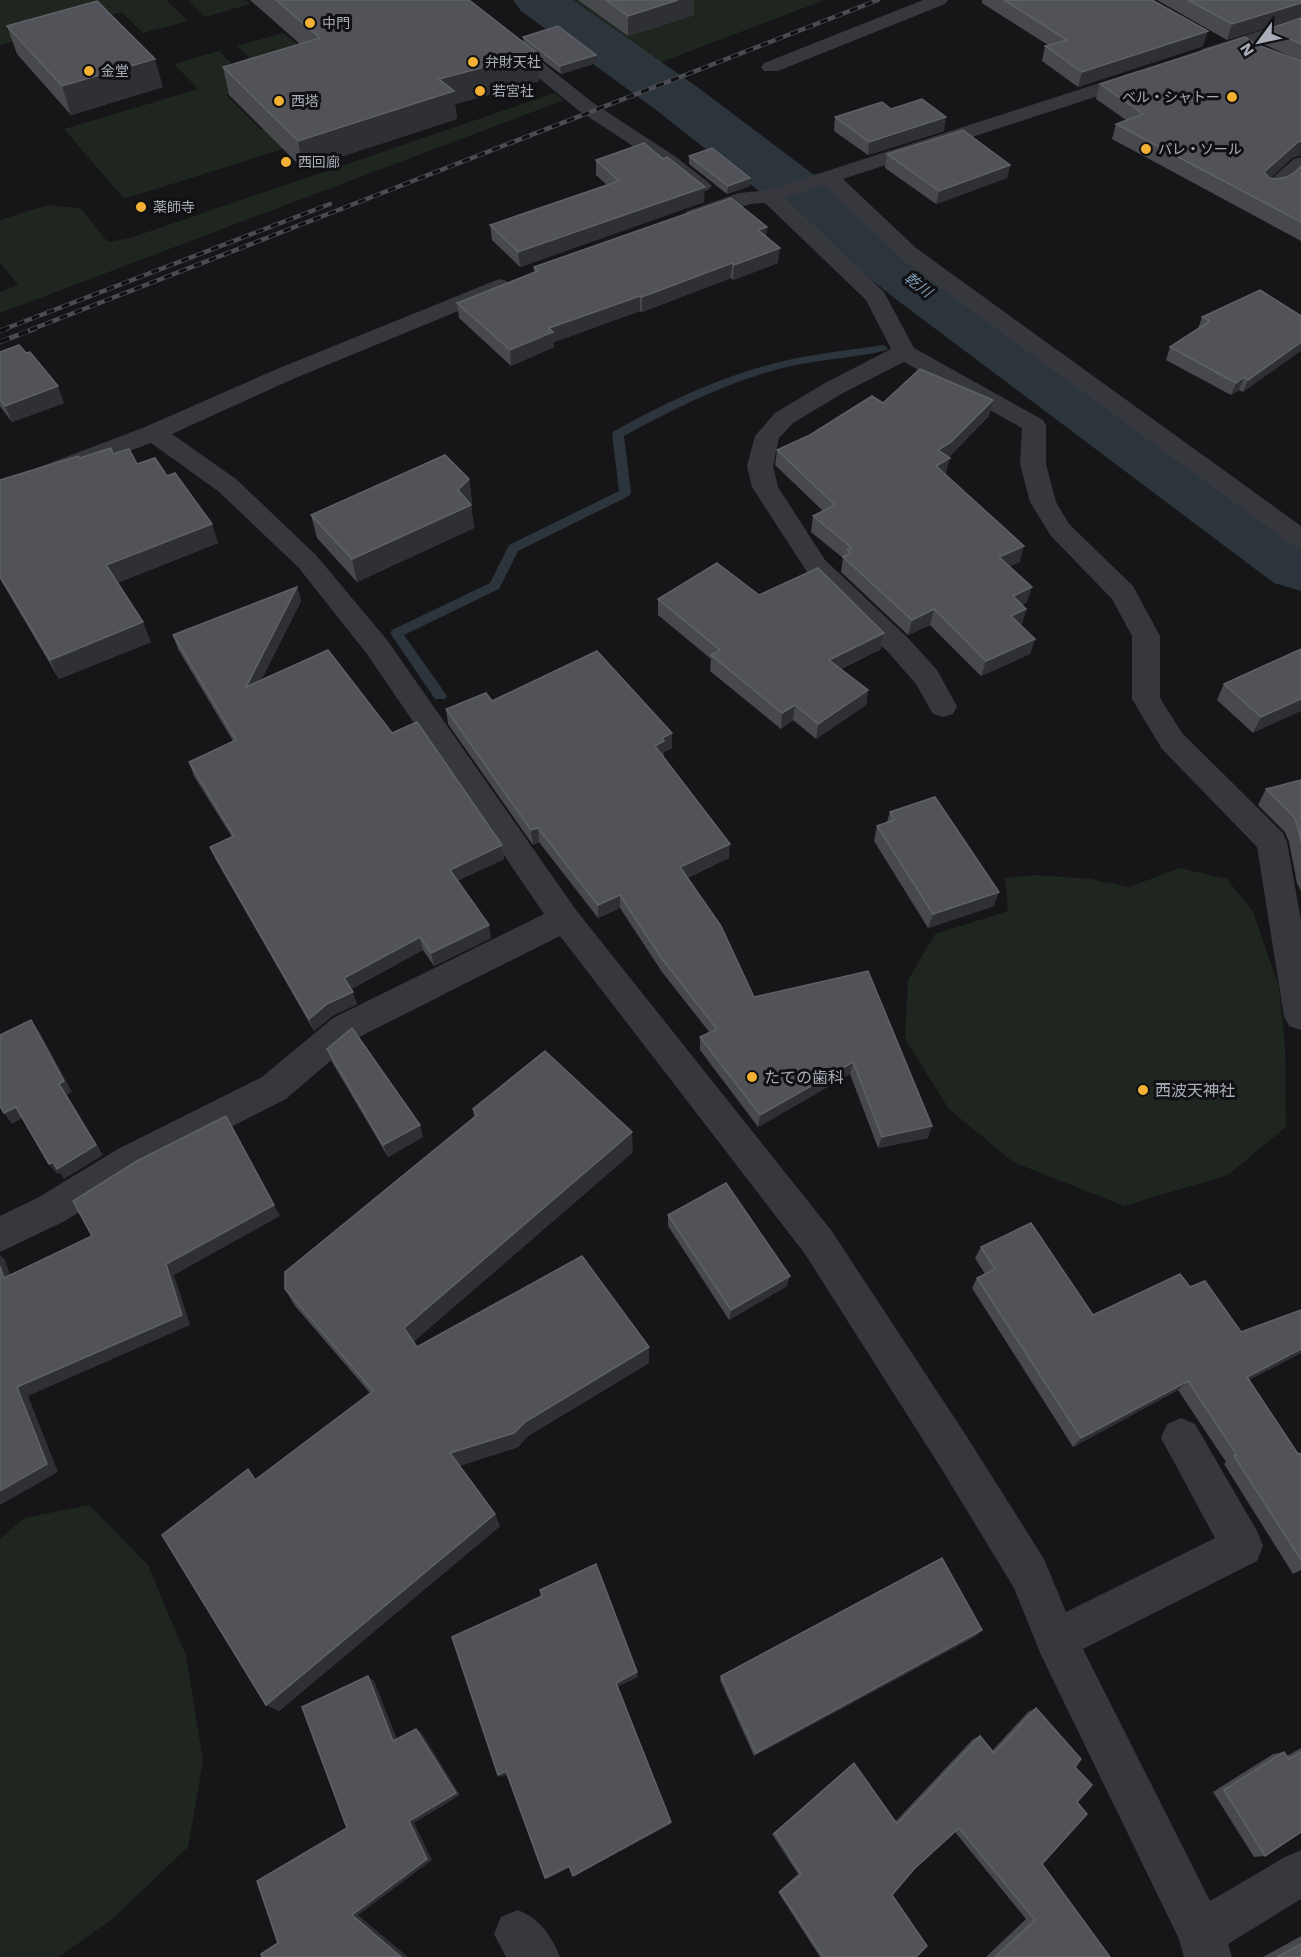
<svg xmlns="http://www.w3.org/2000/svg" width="1301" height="1957" font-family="'Work Sans','Noto Sans JP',sans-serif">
	<rect width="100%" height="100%" fill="#161618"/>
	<!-- green -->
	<g fill="#1e261f">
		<path d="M0,0H166L188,21L143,33L122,12L0,45Z"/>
		<path d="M188,0H246L250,4L205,17Z"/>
		<path d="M565,0H825L656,64Z"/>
		<path d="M283,33L391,115L124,199L64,129L198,89L174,64L219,51L255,86L226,95L261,130L331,109L273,80L237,46Z"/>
		<path d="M555,93L564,100L0,313V292L18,285L0,262V220L48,205L80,208L108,242L130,238Z"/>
		<path d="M1180,868L1227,879L1253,912L1279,987L1285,1047L1286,1127L1228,1175L1124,1206L1013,1162L949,1109L905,1039L908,980L935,934L1008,911L1005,878L1037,875L1090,879L1129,887Z"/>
		<path d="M89,1505L148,1565L186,1656L203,1761L188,1847L111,1920L59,1957H0V1539L24,1518Z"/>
	</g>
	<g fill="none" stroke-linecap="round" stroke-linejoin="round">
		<!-- stream -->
		<path fill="#2c353c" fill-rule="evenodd" d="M883,345L888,348L887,350C855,358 822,359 791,366C731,380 677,407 624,436L631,493L629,496L518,551L499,589L404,635L445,693L447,696L445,699H435L392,636L390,633L392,630L490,583L509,545L619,491L612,434L614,431C669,401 726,374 788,360C819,353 851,350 883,345Z"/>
		<!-- river -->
		<path fill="#2c353c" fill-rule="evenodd" d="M513,0H573L700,89L943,272L1301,528V591L1274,583L897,300L660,113L521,11Z"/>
		<!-- minor -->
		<g fill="#37383d" fill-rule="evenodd">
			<path d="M444,0H464L592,102L676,157L708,182L712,186L708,190L701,192L694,190L662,165L578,110Z"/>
			<path d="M923,0H948L945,4L778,71H764L761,67L764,63Z"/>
			<path d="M1301,18V30L1251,48L1209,59L1202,57L1199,53L1202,49Z"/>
			<path d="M1140,70L1147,72L1150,76L1147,80L843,179L916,248L1301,526V548L1292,545L900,258L825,185L785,198L884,292L914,348L1043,420L1046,425V464L1056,502L1069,524L1133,586L1160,636V698L1182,733L1283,833L1287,842L1301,920V1030L1289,1026L1284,1016L1257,847L1162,749L1132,699V636L1112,599L1051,536L1030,502L1020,464L1022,428L904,362L843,393L793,423L779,438L773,466L778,487L825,560L908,638L937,670L957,706L953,714L943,717L933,714L916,684L888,652L807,572L752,487L747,466L755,436L775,413L825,383L891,349L866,300L765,203L750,204L695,222L687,221L684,216L687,211L739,193L768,190Z"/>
			<path d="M1301,157V174C1290,184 1280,196 1265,192L1261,188L1265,184L1294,159Z"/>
			<path d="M499,279L507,281L510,286L507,291L293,379L172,434L236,479L316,555L387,640L576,910L831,1230L969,1440L1044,1559L1066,1612L1215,1538L1161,1438L1167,1424L1181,1418L1195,1424L1257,1531L1263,1546L1257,1561L1083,1649L1210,1901L1285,1857L1301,1850V1899L1228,1944L1232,1957H1184L1179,1939L1041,1655L1014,1588L941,1468L805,1254L560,936L357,1038L286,1099L144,1171L65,1221L0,1252V1216L39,1197L118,1149L262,1077L333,1018L544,914L367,654L298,567L218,491L151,443L0,499V482L145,427L277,369Z"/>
			<path d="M518,1910C541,1920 550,1934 560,1957H506L494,1934L501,1917Z"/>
		</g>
		<defs>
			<g id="rail-far1">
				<path d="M2,330L330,204"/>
				<path d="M30,330L878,0"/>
			</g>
			<g id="rail">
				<path d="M0,331L6,329"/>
				<path d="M0,342L34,329"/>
			</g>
		</defs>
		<!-- rail-far1 casing -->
		<use href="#rail-far1" stroke="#4a4c52" stroke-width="4.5"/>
		<!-- rail casing -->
		<use href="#rail" stroke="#4a4c52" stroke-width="5"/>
		<!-- rail-far1 -->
		<use href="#rail-far1" stroke="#111113" stroke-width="3" stroke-dasharray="8" stroke-linecap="butt"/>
		<!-- rail -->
		<use href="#rail" stroke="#111113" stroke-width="4" stroke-dasharray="10" stroke-linecap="butt"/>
	</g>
	<!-- wall -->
	<g fill="#47494d">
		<path d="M250,0H469L524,43L523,37L596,63L561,74L537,56L539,81L455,104L457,119L303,169L229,95L223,67L300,44Z"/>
		<path d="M578,0H694V15L628,36Z"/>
		<path d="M982,0H1152L1203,46L1078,87L1042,61L1045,46L1048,45L982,3Z"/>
		<path d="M1157,0H1301V17L1227,40Z"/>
		<path d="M1301,18V155L1293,157L1270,178L1276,179L1287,177L1296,171L1301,166V241L1112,139L1116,124L1126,120L1096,99L1100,84L1255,44L1294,58L1263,44L1268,29Z"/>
		<path d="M7,26L163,87L71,115L17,54Z"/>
		<path d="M891,109L944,131L868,155L834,131L835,117Z"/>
		<path d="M887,154L1010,165L1007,178L936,204L885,168Z"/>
		<path d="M689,156L750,186L727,194L689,164Z"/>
		<path d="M663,159L704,202L520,267L492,240L490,225L607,185L596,175V160Z"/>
		<path d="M766,237L778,263L733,280L731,278L642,312L640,311L554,342V347L511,366L459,318L457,303L534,272V267Z"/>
		<path d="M1301,316L1243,392L1239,390L1231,395L1166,360L1170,347L1198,329L1202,317Z"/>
		<path d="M0,352L64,403L12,422L0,406Z"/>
		<path d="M989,416L949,457L946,473L945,474L1020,562L1010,566L1027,602L1022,605L1026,609L1022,624L1020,625L1035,639L1030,654L981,676L930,625L908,635L841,572L843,558L811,532L813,516L823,511L775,465L777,450Z"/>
		<path d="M113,454L137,464L218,543L117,583L151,642L59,679L0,579V480L80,458Z"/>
		<path d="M469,479L472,503L471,504L474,528L357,582L317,538L311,515Z"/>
		<path d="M297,587L301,601L261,680L392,733L502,845L504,859L457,881L491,938L434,966L423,950L351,989L357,1004L332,1016L314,1031L216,860L210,847L232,837L194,776L189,762L233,741L178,649L173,635Z"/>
		<path d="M759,595L884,633L881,649L841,669L868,690L866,705L816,739L793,720L781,729L710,671L711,659L658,615V599Z"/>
		<path d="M1301,649L1253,733L1217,700L1224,684Z"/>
		<path d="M492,701L672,748L664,752V756L663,757L729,858L687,878L754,997L868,971L928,1138L878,1148L850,1074L758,1127L700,1050V1037L710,1033L662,972L620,908L598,918L539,842L533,845L448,724L446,709Z"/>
		<path d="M1301,780V891L1297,883L1289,842L1285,832L1258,805L1266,789Z"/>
		<path d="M890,812L994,906L928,928L874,841L877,826L887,822Z"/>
		<path d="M327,1049L423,1137L388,1157L332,1062Z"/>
		<path d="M473,1109L633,1152L413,1342L417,1347L649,1363L528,1436L518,1447L459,1466L500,1526L279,1711L257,1479L370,1393L295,1306L285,1289L474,1117Z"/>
		<path d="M668,1215L787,1286L729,1320L668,1226Z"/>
		<path d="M981,1247L1093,1315L1190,1287L1241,1332L1301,1353L1249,1380L1298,1454L1301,1453V1570L1293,1574L1224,1464L1226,1462L1178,1390L1073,1447L972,1288L977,1278L985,1274L975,1258Z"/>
		<path d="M976,1636L754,1756L720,1680L721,1676Z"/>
		<path d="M1036,1708L1075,1767L1077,1802L1042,1864L1110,1957H986L1026,1919L955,1832L914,1869L892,1895L916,1957H820L778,1892L798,1874L772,1834L854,1763L895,1822L973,1739L980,1736L992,1751L1028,1712Z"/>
		<path d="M1301,1748V1832L1265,1856L1254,1857L1213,1792L1273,1754L1284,1752L1287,1756Z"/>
		<path d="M1301,1936V1957H1263Z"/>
	</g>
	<!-- shaded-wall -->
	<g fill="#2f3033">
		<path d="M678,0H694V15L628,36V16Z"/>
		<path d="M1301,3V17L1227,40L1232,24Z"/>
		<path d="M1208,31L1203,46L1078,87L1082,72Z"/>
		<path d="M537,53L539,81L455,104L457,119L303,169L298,141L439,79Z"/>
		<path d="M596,55V63L561,74L560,66Z"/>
		<path d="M155,59L163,87L71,115L62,86Z"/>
		<path d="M946,117L944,131L868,155L869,142Z"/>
		<path d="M1301,141V155L1293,157L1259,188L1264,172L1298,142Z"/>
		<path d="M1010,165L1007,178L936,204L939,191Z"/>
		<path d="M750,178V186L727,194L728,186Z"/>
		<path d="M705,187L704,202L520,267L518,252Z"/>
		<path d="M767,227L766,242L758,230Z"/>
		<path d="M780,248L778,263L733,280L734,265Z"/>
		<path d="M732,263L731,278L642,312V297Z"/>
		<path d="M640,296V311L554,342V347L511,366L510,350L549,328Z"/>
		<path d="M1301,342V351L1243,392L1248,380Z"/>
		<path d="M1244,377L1239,390L1231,395L1236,383Z"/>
		<path d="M58,386L64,403L12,422L5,406Z"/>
		<path d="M993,400L989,416L948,458L938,450Z"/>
		<path d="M950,458L946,473L933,482L936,466Z"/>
		<path d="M469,479L472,503L469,505H471L474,528L357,582L352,559L458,490Z"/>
		<path d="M212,524L218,543L114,584L106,565Z"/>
		<path d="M1024,546L1020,562L995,573L999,557Z"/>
		<path d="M297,587L301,601L251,701L246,687Z"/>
		<path d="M1032,587L1027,602L1008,611L1013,596Z"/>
		<path d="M934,609L930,625L908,635L912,620Z"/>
		<path d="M1026,609L1022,624L1006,631L1011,616Z"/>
		<path d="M143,622L151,642L59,679L50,660Z"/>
		<path d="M884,633L881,649L827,675L829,660Z"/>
		<path d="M1035,639L1030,654L981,676L986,661Z"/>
		<path d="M868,690L866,705L816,739L818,724Z"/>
		<path d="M1301,699V711L1253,733L1261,717Z"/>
		<path d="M795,705L793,720L781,729L782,713Z"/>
		<path d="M672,733V748L664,752V756L655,761V746L662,738Z"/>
		<path d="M538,828L539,842L533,845L531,830Z"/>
		<path d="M730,844L729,858L679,881L680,867Z"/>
		<path d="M502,845L504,859L452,883L450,870Z"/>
		<path d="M999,892L994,906L928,928L933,914Z"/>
		<path d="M620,895V908L598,918V905Z"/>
		<path d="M489,925L491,938L434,966L431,953Z"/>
		<path d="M420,937L423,950L348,990L344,978Z"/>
		<path d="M353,992L357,1004L332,1016L314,1031L309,1019L327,1004Z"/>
		<path d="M31,1020L39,1031L72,1092L67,1095L103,1155L64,1179L60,1173L57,1174L49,1164L53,1162L59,1084Z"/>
		<path d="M853,1062L850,1074L758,1127L760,1115Z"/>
		<path d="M16,1107L24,1117L12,1124L4,1113Z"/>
		<path d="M420,1125L423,1137L388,1157L383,1145Z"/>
		<path d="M932,1126L928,1138L878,1148L882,1137Z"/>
		<path d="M632,1132L633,1152L411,1344L404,1328Z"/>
		<path d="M274,1205L280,1216L174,1275L190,1325L28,1396L58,1472L0,1505V1491L17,1387L166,1264Z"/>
		<path d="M0,1255L5,1260L15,1289L4,1278L0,1266Z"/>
		<path d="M790,1276L787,1286L729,1320L731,1310Z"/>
		<path d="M649,1347V1363L528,1436L518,1447L456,1467L450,1453L525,1422Z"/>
		<path d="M1301,1349V1353L1237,1386L1247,1377Z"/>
		<path d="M1188,1381L1178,1390L1073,1447L1081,1438Z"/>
		<path d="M495,1514L500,1526L279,1711L266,1705Z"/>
		<path d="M982,1630L976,1636L754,1756L756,1753Z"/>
		<path d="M637,1672L638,1677L617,1687L616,1683Z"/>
		<path d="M368,1676L374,1681L399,1744L393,1741Z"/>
		<path d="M416,1729L421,1732L460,1795L414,1823L432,1860L358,1915L408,1957H401L352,1915L409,1821Z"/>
		<path d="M506,1771L509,1774L501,1777L498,1775Z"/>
		<path d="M671,1822V1824L574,1876H573Z"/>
		<path d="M569,1866L571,1867L547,1879L545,1878Z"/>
	</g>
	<!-- building -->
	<g fill="#525359" stroke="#5f6168" stroke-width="1.5">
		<path d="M276,0H469L537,53L439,79L454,91L298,141L223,67L320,38Z"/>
		<path d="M606,0H678L628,16Z"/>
		<path d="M1004,0H1152L1208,31L1082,72L1045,46L1067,40Z"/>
		<path d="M1188,0H1301V3L1232,24Z"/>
		<path d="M97,1L155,59L62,86L7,26Z"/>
		<path d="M1301,18V44L1268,29Z"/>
		<path d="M558,26L596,55L560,66L523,37Z"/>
		<path d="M1245,37L1255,44L1301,61V141L1298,142L1264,172L1269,178L1276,179L1287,177L1296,171L1301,166V222L1116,124L1143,114L1100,84Z"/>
		<path d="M922,99L946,117L869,142L835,117L882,102L891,109Z"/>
		<path d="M963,130L1010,165L939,191L887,154Z"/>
		<path d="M644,143L663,159L667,157L705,187L518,252L490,225L619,181L596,160Z"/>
		<path d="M712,148L750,178L728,186L689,156Z"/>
		<path d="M731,198L767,227L758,230L780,248L734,265L732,263L642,297L640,296L549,328L553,332L510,350L457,303L538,271L534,267L537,266Z"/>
		<path d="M1260,290L1301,316V342L1248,380L1244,377L1236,383L1170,347L1210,321L1202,317Z"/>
		<path d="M19,345L26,353L30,352L58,386L5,406L0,399V352Z"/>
		<path d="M920,369L993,400L951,442L938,450L950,458L936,466L1024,546L999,557L1032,587L1013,596L1026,609L1011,616L1035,639L986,661L934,609L912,620L843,557L851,553L847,550L852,548L813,516L835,505L777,450L810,435L872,396L883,403Z"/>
		<path d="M111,448L113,454L129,449L137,464L155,458L167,476L175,473L212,524L106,565L143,622L50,660L0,576V480L78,456L80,458Z"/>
		<path d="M445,455L469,479L458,490L471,505L352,559L311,515Z"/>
		<path d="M717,563L759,595L818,568L884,633L829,660L868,690L818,724L795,705L782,713L711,655L720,650L658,599Z"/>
		<path d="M297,587L246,687L328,650L392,733L417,722L502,845L450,870L489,925L431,953L420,937L344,978L353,992L327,1004L309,1019L210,847L234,836L189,762L236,740L173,635Z"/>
		<path d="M1301,649V699L1261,717L1224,684Z"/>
		<path d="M597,651L672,733L662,738L664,741L655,746L730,844L680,867L721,926L754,997L868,971L932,1126L882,1137L853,1062L760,1115L700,1037L717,1029L662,959L620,895L598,905L538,828L531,830L446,709L486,693L492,701Z"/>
		<path d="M1301,780V842L1298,827L1294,817L1266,789Z"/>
		<path d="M935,797L999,892L933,914L877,826L894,820L890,812Z"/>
		<path d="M31,1020L64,1081L59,1084L96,1145L57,1169L53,1162L49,1164L16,1107L4,1113L0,1106V1035Z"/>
		<path d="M352,1028L420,1125L383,1145L327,1049Z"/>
		<path d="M545,1051L632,1132L404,1328L417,1347L582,1256L649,1347L525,1422L514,1433L450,1453L495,1514L266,1705L162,1535L248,1469L255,1480L373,1391L285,1289V1272L477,1115L473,1109Z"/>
		<path d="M226,1116L274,1205L166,1264L182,1315L17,1387L47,1464L0,1491V1266L4,1278L92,1236L73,1201L137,1161Z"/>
		<path d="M726,1183L790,1276L731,1310L668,1215Z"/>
		<path d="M1031,1223L1093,1315L1180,1274L1190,1287L1205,1281L1241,1332L1301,1310V1349L1247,1377L1298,1454L1301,1453V1560L1234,1456L1237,1455L1188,1381L1081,1438L977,1278L995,1269L981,1247Z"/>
		<path d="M942,1558L982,1630L756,1753L721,1676Z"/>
		<path d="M596,1564L637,1672L616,1683L671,1822L573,1876L569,1866L545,1878L506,1771L498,1775L452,1637L542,1596L540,1590Z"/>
		<path d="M368,1676L393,1741L416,1729L456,1793L409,1821L427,1859L352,1915L401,1957H262L261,1954L278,1943L257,1881L347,1828L302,1707Z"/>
		<path d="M1036,1708L1081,1759L1075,1767L1092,1785L1077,1802L1087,1814L1042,1864L1110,1957H995L1035,1920L959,1828L914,1869L892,1895L927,1946L916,1957H823L780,1892L801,1874L775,1833L854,1763L897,1824L980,1736L994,1753Z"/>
		<path d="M1284,1752L1289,1759L1301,1752V1832L1265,1856L1224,1790Z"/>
		<path d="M1301,1944V1957H1277Z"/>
	</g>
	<!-- markers -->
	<g fill="#f2b134" stroke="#111113" stroke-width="2">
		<circle cx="310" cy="23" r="6"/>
		<circle cx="473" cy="62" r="6"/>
		<circle cx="89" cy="71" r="6"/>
		<circle cx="480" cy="91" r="6"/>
		<circle cx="1232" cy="97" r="6"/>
		<circle cx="279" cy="101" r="6"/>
		<circle cx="1146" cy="149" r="6"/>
		<circle cx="286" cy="162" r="6"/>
		<circle cx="141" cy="207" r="6"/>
		<circle cx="752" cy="1077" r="6"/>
		<circle cx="1143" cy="1090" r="6"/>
	</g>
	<g text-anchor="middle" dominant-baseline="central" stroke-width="6" stroke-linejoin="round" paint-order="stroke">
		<!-- far-poi labels -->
		<g font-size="14" fill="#a8adb8" stroke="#111113" text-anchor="start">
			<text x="322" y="23">中門</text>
			<text x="485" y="62">弁財天社</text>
			<text x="101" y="71">金堂</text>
			<text x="492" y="91">若宮社</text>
			<text x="1220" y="97" text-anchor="end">ベル・シャトー</text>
			<text x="291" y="101">西塔</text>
			<text x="1158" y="149">パレ・ソール</text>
			<text x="298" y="162">西回廊</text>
			<text x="153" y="207">薬師寺</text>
		</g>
		<!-- far-water labels -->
		<g font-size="15" font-style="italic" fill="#7f9bb3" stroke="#111113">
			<text transform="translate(918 285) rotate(37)">乾川</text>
		</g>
		<!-- poi labels -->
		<g font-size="16" fill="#a8adb8" stroke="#111113" text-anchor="start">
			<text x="764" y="1077">たての歯科</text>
			<text x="1155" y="1090">西波天神社</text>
		</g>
	</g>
	<!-- north arrow -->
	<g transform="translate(1259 42) rotate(237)" stroke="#111113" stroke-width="4.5" paint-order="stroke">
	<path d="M0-4.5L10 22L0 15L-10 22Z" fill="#a8adb8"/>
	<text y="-9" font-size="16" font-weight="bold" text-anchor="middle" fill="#a8adb8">N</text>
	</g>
</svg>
